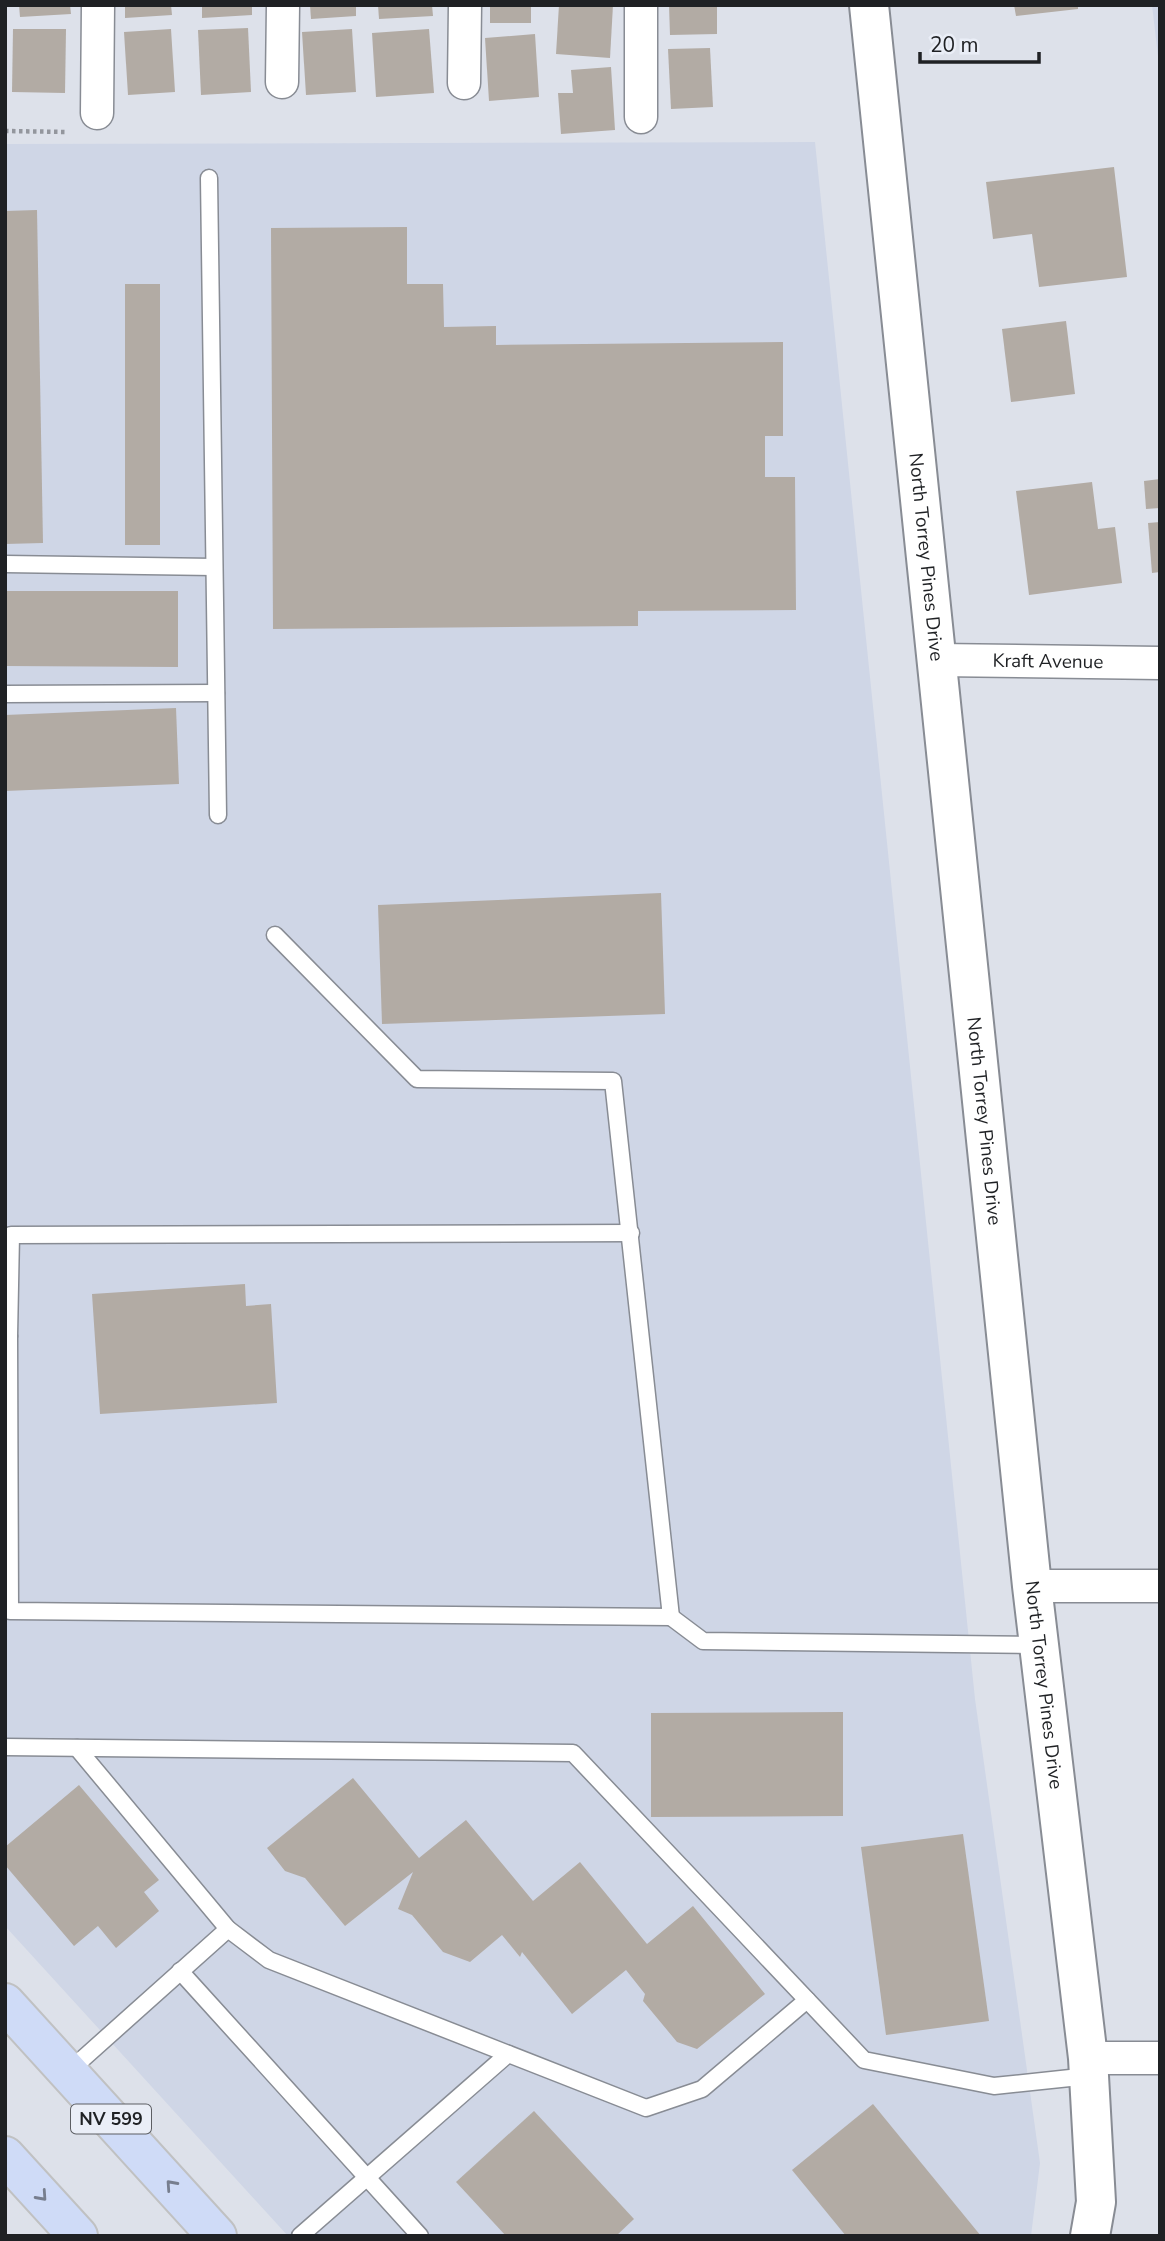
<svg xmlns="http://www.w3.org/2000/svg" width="1165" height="2241" font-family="'Nunito Sans',sans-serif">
	<rect width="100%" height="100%" fill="#dde1ea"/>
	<!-- built -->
	<g fill="#cfd6e6">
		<path d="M1152,5H1160V73Z"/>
		<path d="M815,142L975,1699L1040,2163L1031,2236H288L5,1926V144Z"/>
	</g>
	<!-- building -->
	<g fill="#b2aba4">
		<path d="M19,5H70L71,14L20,17Z"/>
		<path d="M125,5H171L172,15L125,18Z"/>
		<path d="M202,5H252V15L202,18Z"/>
		<path d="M310,5H356V16L311,19Z"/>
		<path d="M378,5H432L433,16L379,19Z"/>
		<rect x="490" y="5" width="41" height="18"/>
		<path d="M559,5H613L610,58L556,54Z"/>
		<path d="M669,5H717V34L670,35Z"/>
		<path d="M1014,5H1078V9L1016,16Z"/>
		<path d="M248,28L251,92L201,95L198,30Z"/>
		<path d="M13,29H66L65,93L12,92Z"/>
		<path d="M171,29L175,92L128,95L124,32Z"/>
		<path d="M352,29L356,92L306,95L302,32Z"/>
		<path d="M429,29L434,93L376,97L372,33Z"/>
		<path d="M535,34L539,97L489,101L485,38Z"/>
		<path d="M710,48L713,107L671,109L668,49Z"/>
		<path d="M611,67L615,130L561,134L558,93H573L571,70Z"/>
		<path d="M1114,167L1127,277L1039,287L1032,234L993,239L986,182Z"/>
		<path d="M37,210L43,543L5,544V211Z"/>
		<path d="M407,227V284H443L444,327L496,326V345L783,342V436H765V477H795L796,610L638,611V626L273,629L271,228Z"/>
		<rect x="125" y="284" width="35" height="261"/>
		<path d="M1066,321L1075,394L1011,402L1002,329Z"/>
		<path d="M1160,479V508L1146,509L1144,481Z"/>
		<path d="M1092,482L1098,529L1115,527L1122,583L1029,595L1016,491Z"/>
		<path d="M1160,522V572L1152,573L1148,523Z"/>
		<path d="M5,591H178V667L5,666Z"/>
		<path d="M176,708L179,784L5,791V715Z"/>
		<path d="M661,893L665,1014L382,1024L378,905Z"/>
		<path d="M245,1284L246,1306L271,1304L277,1403L100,1414L92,1294Z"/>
		<path d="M843,1712V1816L651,1817V1713Z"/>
		<path d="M353,1778L419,1858L466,1820L533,1901L580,1862L647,1944L693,1906L765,1994L697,2049L677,2042L643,2001L645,1994L626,1970L572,2014L522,1952L520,1957L502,1935L470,1962L443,1952L412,1915L398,1909L413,1872L345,1926L305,1878L285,1871L267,1848Z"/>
		<path d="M79,1785L159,1880L144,1892L159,1911L116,1948L98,1926L74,1946L5,1865V1847Z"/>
		<path d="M963,1834L989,2021L886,2035L861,1847Z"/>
		<path d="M873,2104L981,2236H846L792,2170Z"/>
		<path d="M534,2111L634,2219L616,2236H506L456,2182Z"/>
	</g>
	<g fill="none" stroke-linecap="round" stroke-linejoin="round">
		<defs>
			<g id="service">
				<path d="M209,178L218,815"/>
				<path d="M5,564L214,567"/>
				<path d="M5,694L216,693"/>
				<path d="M5,1336H9L11,1235L631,1233"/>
				<path d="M9,1336L10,1611L671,1617L613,1081L417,1079L275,935"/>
				<path d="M671,1617L703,1641L1038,1645"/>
				<path d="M5,1747L573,1753L864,2060L994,2086L1089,2076"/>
				<path d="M228,1929L269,1960L646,2108L702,2089L807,2000"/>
				<path d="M180,1971L420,2236"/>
				<path d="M68,2072L228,1929L77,1748"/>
				<path d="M300,2236L508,2054"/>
			</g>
			<g id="minor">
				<path d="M641,5V117"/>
				<path d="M282,82L283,5"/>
				<path d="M464,83L465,5"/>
				<path d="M97,113L98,5"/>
				<path id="s1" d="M938,660L1160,663"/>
				<path d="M1032,1586H1160"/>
				<path d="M1088,2058H1160"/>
			</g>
			<g id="tertiary">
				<path id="s2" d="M869,5L1032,1586L1088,2058L1096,2202L1090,2236"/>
			</g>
			<g id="primary">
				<path d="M5,2003L217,2236"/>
				<path d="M5,2156L78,2236"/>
			</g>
		</defs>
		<!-- service casing -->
		<use href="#service" stroke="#888c94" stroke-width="19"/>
		<!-- minor casing -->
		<use href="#minor" stroke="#888c94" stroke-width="35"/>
		<!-- tertiary casing -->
		<use href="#tertiary" stroke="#888c94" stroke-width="42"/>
		<!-- primary casing -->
		<use href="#primary" stroke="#c0c1c2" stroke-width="42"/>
		<!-- path -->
		<path stroke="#93969d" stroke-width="4.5" stroke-dasharray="3.5 3.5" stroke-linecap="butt" d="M5,131L67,132"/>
		<!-- service -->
		<use href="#service" stroke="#fff" stroke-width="16"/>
		<!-- minor -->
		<use href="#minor" stroke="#fff" stroke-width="32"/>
		<!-- tertiary -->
		<use href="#tertiary" stroke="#fff" stroke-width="38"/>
		<!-- primary -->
		<use href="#primary" stroke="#cfdbf7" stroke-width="38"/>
	</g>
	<!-- one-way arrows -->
	<defs><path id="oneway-chevron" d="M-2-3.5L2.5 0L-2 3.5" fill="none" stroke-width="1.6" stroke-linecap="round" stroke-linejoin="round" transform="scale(1.75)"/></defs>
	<g stroke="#777e8e">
		<use href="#oneway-chevron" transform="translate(171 2185) rotate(-132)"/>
		<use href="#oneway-chevron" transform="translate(42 2196) rotate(48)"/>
	</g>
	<g text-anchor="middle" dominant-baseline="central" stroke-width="6" stroke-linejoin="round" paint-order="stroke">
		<!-- shield labels -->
		<rect fill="#eaeef7" stroke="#5c5e63" stroke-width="2" x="71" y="2104.5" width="80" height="29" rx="5"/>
		<g font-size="18" font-weight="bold" fill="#1f2124">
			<text x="111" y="2119">NV 599</text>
		</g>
		<!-- street labels -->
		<g font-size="19" fill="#1f2124" stroke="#eaeef7">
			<text stroke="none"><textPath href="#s2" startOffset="555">North Torrey Pines Drive</textPath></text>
			<text stroke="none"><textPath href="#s1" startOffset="110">Kraft Avenue</textPath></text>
			<text stroke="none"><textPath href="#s2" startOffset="1122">North Torrey Pines Drive</textPath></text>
			<text stroke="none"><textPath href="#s2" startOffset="1689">North Torrey Pines Drive</textPath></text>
		</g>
	</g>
	<!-- border -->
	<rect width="1165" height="2241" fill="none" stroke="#1f2124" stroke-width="14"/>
	<!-- scale -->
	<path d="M920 52v10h119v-10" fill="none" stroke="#1f2124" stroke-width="3.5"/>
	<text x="930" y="52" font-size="21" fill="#1f2124" stroke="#eaeef7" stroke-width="5" paint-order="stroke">20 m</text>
</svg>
